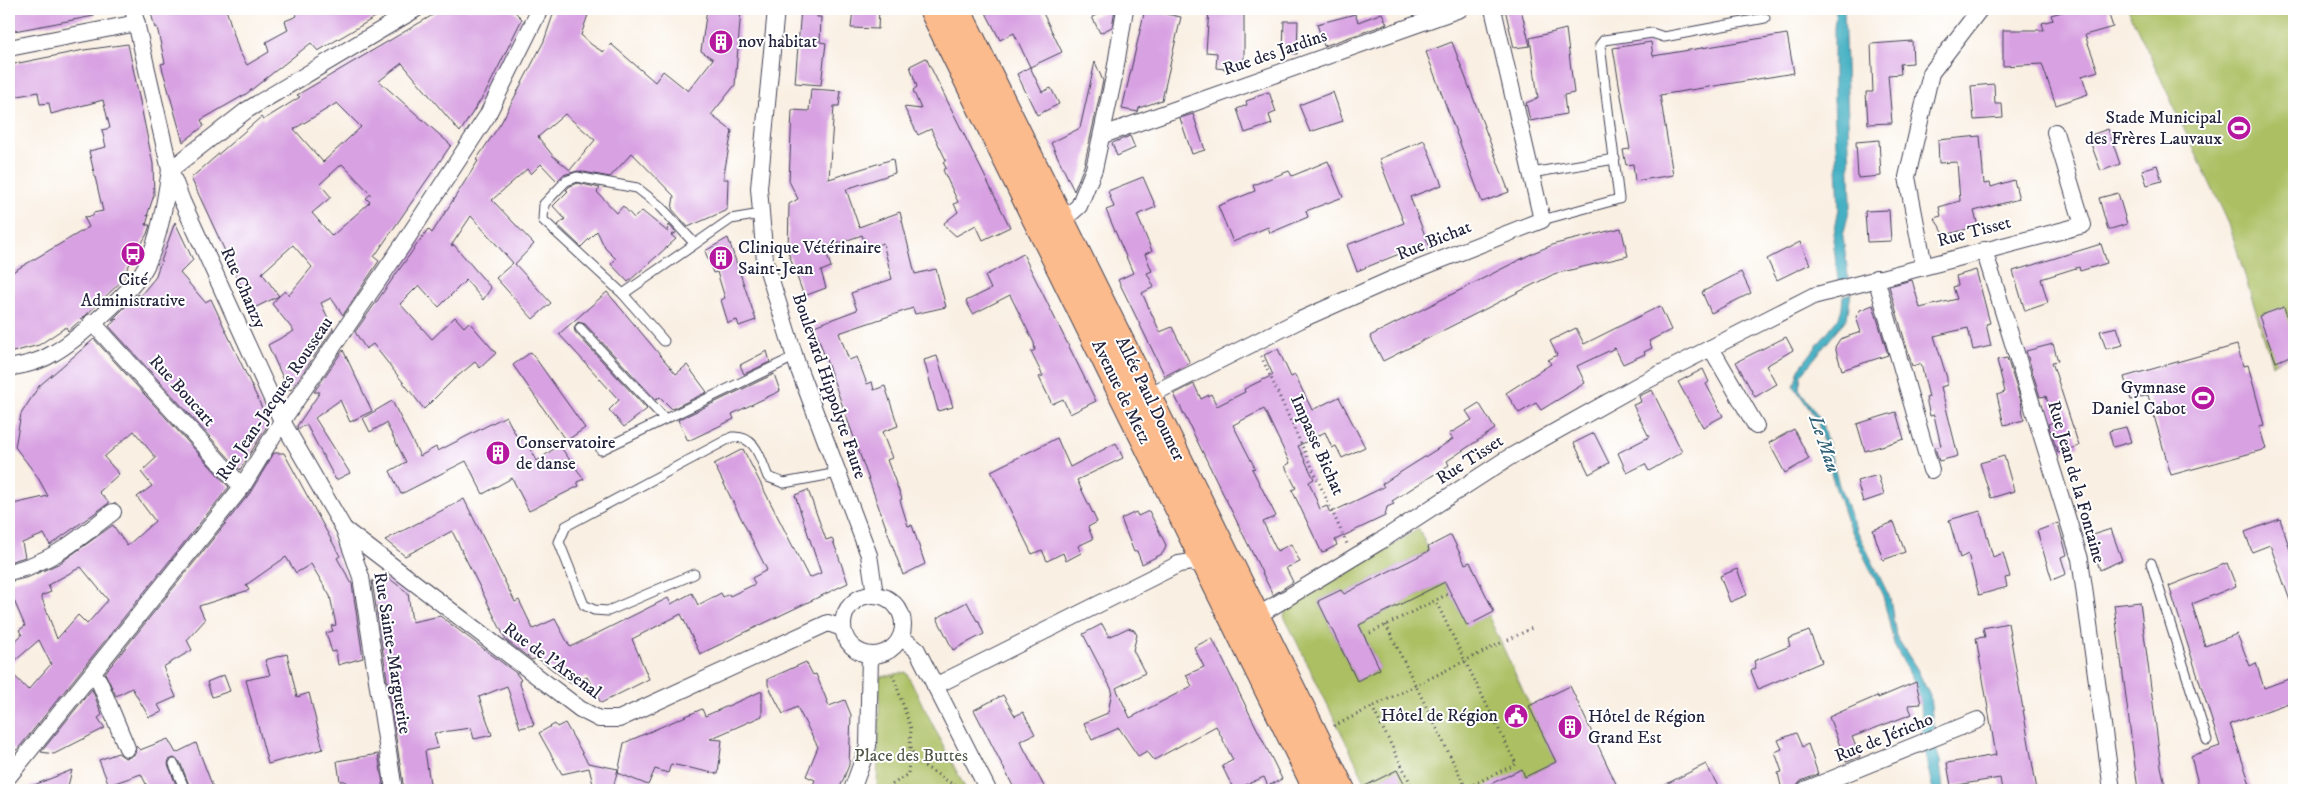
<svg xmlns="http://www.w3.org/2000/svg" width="2303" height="799" font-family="'IM FELL DW Pica',serif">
	<rect width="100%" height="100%" fill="#fff"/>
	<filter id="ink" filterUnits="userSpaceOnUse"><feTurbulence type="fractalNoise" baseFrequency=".02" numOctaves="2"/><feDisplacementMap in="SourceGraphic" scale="10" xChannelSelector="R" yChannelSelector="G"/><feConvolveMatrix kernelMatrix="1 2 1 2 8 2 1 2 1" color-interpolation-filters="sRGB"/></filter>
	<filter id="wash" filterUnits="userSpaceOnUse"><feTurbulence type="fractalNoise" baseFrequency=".0096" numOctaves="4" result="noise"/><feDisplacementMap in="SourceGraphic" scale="20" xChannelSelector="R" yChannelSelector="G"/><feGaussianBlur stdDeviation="1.12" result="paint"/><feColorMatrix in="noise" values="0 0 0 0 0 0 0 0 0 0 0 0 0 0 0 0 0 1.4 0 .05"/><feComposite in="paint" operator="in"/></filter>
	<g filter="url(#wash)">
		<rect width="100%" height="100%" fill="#f9efe2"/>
		<!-- green -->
		<g fill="#acc064" stroke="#677150">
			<path d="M2128,9H2294V354L2272,364L2229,224Z"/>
			<path d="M1419,529L1429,551L1344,594L1341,590L1318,601L1357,681L1380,669L1359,625L1445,582L1467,625L1488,615L1556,762L1525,777L1522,770L1481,790H1407L1396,771L1367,785L1284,616L1286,609Z"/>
			<path d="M906,672L965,788L877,790L880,677Z"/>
		</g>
		<!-- water -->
		<g fill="#45b0c3" stroke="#34697f">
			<path d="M1836,9H1844L1851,203L1843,236L1849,284L1839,288L1833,239L1839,208L1834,102V28Z"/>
			<path d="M1851,293L1847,318L1801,375L1799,389L1821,420L1839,485L1852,520L1890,598L1896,636L1917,669L1930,696L1935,745L1940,761L1943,790H1933L1924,750L1921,704L1916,686L1894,644L1883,596L1846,519L1831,473L1817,420L1794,386L1799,369L1839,317L1842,308L1843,296Z"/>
		</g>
		<g id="blocks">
			<!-- building -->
			<g fill="#d8a1e2" fill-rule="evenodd">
				<path d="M9,9H93L94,16L9,32Z"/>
				<path d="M150,9H226L239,51L247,65L269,52L266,42L288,30L285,21L297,16L294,9H389L318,51L311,43L246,94L201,120L204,126L183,142L161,64L165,63L157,27L155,28Z"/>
				<path d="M443,9H512L522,19L487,90L460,132L402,63L379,81L451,145L374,257L379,261L343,315L331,298L321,303L333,329L291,390L288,389L268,345L294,331L272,304L279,296L252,309L191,178L261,117L263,120L300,97L297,95ZM337,103L361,127L323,162L294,129ZM342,164L371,194L366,198L370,202L332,236L312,213L331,197L320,184ZM293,245L312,267L289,295L285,291L279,296L262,273Z"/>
				<path d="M555,9H590L581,35L592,45L603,52L611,44L655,82L663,71L688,91L713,59L701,51L707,9H741L735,85L711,115L732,131L723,179H728L727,210L688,227L672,209L674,196L632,153L610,177L578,171L563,175L557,181L541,164L531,174L527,169L492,200L534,244L515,264L551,303L533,319L496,278L513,263L471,216L451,246L454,245L491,288L483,300L466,280L439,307L419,285L400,304L432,339L455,317L464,327L469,322L496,353L480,368L475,362L453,380L424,409L373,344L366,349L355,332L428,229L432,233L478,161L476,160L501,123L544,41ZM565,114L595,140L570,170L553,156L538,137Z"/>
				<path d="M801,9H818L817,17H821L820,42L826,43L821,85L795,83Z"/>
				<path d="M853,9H879L878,29L851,28Z"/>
				<path d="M984,9H1041L1062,52L1030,67L1014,33L1000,40Z"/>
				<path d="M1109,9H1115L1112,27L1100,33L1092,17Z"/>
				<path d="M1145,9H1167L1166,14L1181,17L1162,100L1139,108L1138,112L1122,109Z"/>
				<path d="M1209,9H1244V65L1238,70L1216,68L1217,53L1206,52Z"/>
				<path d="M1505,9H1521L1530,46L1514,48Z"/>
				<path d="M2072,9H2107L2113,27L2085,35L2098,71L2082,76L2088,94L2056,105L2042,64L2003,66V30H2044L2042,23L2053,20L2051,15Z"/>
				<path d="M1382,13L1387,24L1324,46L1317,24L1355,14L1358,22Z"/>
				<path d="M1284,21H1298L1297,54L1283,53Z"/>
				<path d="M1566,29L1574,93L1564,95L1566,114L1530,121L1526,103L1538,98L1530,38Z"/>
				<path d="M1787,34L1794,73L1660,95L1673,175L1635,181L1633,164L1626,165L1623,150L1630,149L1613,48L1651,42L1653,56Z"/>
				<path d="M1912,41L1913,63L1900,64L1901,74L1888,75L1892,123L1868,124L1866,92H1873L1871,44Z"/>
				<path d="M1452,42L1509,192L1482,202L1426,52Z"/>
				<path d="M128,44L153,164L154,195L147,216L149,215L146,225H150L147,234L124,274L126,277L82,319L68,331L66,327L39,345L9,353V274L89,227L84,217L93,216V213L103,211L89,151L106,147L102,130L110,128L103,100L51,114L49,103L40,104L38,92L9,98V65L84,50Z"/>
				<path d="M926,58L1010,227L983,240L976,225L956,236L946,227L944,223L958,212L954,204L958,202L943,170L946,168L943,162L946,160L931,129L918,135L904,107L921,109L913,90L917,87L910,66Z"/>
				<path d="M1095,62L1103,81L1084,166L1074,191L1051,143L1080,128Z"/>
				<path d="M1030,67L1042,92L1051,88L1059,104L1037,115L1017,74Z"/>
				<path d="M1994,84L1995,104H2002L2003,118L1974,120L1971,86Z"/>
				<path d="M811,89L841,91L839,106H834L829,179L893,159L895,173L846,189L859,227L900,212L915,274L936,269L946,307L915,314L913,308L839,333L849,360L857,357L867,384L872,382L874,390L885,386L898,426L882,432L892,458L887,460L902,499L900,500L908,526L912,525L925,564L903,575L814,326L857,310L851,293L892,279L883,243L867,249L862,235L828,247L829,250L826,251L831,267L821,271L826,288L804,296L788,252L789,204L798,199L789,181L792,110L809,111Z"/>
				<path d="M1269,92L1276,112L1269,115L1272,124L1245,133L1237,109L1247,105L1246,101L1255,98V96Z"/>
				<path d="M1333,92L1343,121L1310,132L1299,105Z"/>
				<path d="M1193,114L1205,150L1192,154L1180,118Z"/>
				<path d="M2108,129L2120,164L2101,171L2088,136Z"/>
				<path d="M1130,136L1135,148L1117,156L1112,143Z"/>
				<path d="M1980,136L1984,184L1990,183L1991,187L2014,180L2019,199L1974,211L1978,226L1945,235L1934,218L1941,216L1939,207L1960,201L1957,162L1939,163L1938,140Z"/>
				<path d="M1424,140L1442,185L1410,197L1430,248L1416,254L1414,248L1357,271L1347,245L1404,223L1379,159Z"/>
				<path d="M1879,140L1881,176L1858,178L1856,142Z"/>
				<path d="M1328,161L1343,197L1306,211L1308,217L1270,233L1268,227L1233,242L1218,206L1255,191L1253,185L1289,171L1292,176Z"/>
				<path d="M2157,165L2162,181L2147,185L2142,170Z"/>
				<path d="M1143,177L1156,207L1137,215L1152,251L1145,254L1152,271L1147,273L1154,287L1142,293L1160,332L1172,327L1190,363L1165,376L1118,280L1133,273L1106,210L1114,207L1108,191Z"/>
				<path d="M578,183L600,188L597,192L617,213L623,206L634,218L642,211L668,232L669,225L676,233L671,235L676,239L628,282L611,264L616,259L605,248L597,231L581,247L558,225L565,219L553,206L568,191L566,190L570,186Z"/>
				<path d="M2118,193L2127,224L2108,230L2099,198Z"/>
				<path d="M1889,210L1891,241L1867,242L1865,211Z"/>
				<path d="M175,222L193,260L180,273L205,302L211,299L269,423L240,470L109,326L117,319L111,321L138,294L140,296L155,278Z"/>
				<path d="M1621,228L1628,256L1554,274L1383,361L1370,336L1535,252L1555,244Z"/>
				<path d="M728,238L756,320L739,326L737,320L728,323L721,300L725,298L717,272L713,273L705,251Z"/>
				<path d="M1800,242L1810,264L1777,280L1767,259Z"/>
				<path d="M2101,244L2107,263L2080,271L2079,267L2041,279L2048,303L2025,311L2013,271Z"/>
				<path d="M1023,254L1096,401L1070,414L1063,399L1052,404L1039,377L1043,376L1031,352L1035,350L1034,343L1010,295L973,314L966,301L991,289L985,276Z"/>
				<path d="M1976,270L1990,323L1986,324L1991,346L1973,350L1968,328L1934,336L1947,378V385L1941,387L1958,456L1939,461L1935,448L1941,446L1934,415L1930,416L1926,398L1929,397L1921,364L1912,366L1889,286L1912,280L1920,308L1957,299L1953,287L1958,285L1956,276Z"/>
				<path d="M1741,272L1751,293L1711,313L1702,292Z"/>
				<path d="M607,292L676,374L687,365L707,392L672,409L660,397L656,400L585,324L578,322L574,327L575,332L647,409L624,427L609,410L619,400L559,334Z"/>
				<path d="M1873,305L1888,355L1842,370L1835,347L1840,339L1861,332L1856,317L1860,310Z"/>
				<path d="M1660,306L1671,330L1649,341L1652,348L1644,352L1645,354L1623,364L1615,348L1577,366L1585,383L1541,410L1536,403L1519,413L1506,393L1551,364L1548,360L1557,355L1550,341L1576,328L1584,344Z"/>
				<path d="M2284,307L2294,338V354L2276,362L2259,316Z"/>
				<path d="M2117,327L2123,345L2106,349L2100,331Z"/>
				<path d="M1786,337L1793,350L1766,366L1777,384L1755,397L1736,362Z"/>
				<path d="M94,339L229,487L17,750L12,749L9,743V670L28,690L51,664L39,640L9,666V646L22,635L19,630L25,626L9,589V582L29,577L60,563L113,525L127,546L155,521L137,497L152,486L141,472L156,458L134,431L104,457L119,474L99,492L109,503L50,545L44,534L22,543L25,557L9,562V505L48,496L37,476L15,447L21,414L39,386ZM81,567L108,600L87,624L78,615L57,639L41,596L51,592L48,585Z"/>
				<path d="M2053,344L2058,361L2052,362L2079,446L2058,453L2048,424L2054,422L2046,396L2040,397L2026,351Z"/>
				<path d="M2237,345L2243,366L2248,365L2264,425L2259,426L2266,449L2171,475L2148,395L2131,400L2124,377Z"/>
				<path d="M1278,349L1291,377L1295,375L1312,410L1339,397L1365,447L1342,458L1336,446L1332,448L1325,432L1298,446L1314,479L1309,482L1320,509L1327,506L1330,513L1384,487L1382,484L1453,439L1449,434L1472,420L1466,411L1479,403L1495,429L1447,461L1449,465L1392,501L1394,504L1387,507L1385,516L1335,540L1337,545L1322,553L1292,490L1296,488L1285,466L1290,463L1264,409L1233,425L1255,468L1252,469L1276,516L1263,522L1277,551L1291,544L1300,562L1286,568L1293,582L1273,595L1174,394L1194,384L1201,399L1211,394L1217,406L1245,392L1244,389L1273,375L1264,355Z"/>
				<path d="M343,350L372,411L350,422L340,400L315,418L350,473L336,480L306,424L298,430L297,426L320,392H314Z"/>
				<path d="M767,351L770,362L744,374L740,365Z"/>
				<path d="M531,352L585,428L566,441L513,365Z"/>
				<path d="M937,356L953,407L938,411L924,360Z"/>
				<path d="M2007,358L2021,401L2024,420L2004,425L1997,395L2005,392L1997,360Z"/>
				<path d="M1703,369L1709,382L1706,384L1723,416L1703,427L1678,382Z"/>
				<path d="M774,374L780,391L732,414L734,419L688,441L678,420Z"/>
				<path d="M1652,390L1682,452L1649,471L1645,464L1627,473L1618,453L1649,437L1633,405L1641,402L1639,396Z"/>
				<path d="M392,401L420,456L436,447L438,451L506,416L519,441L525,438L537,461L559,445L584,479L577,482L579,486L529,511L512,478L483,494L466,461L401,494L390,471L406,462L386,423L370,432L363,418Z"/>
				<path d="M1896,412L1904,439L1865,451L1857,424Z"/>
				<path d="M2126,427L2131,442L2113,447L2109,431Z"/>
				<path d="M1794,429L1809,459L1785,473L1769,443Z"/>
				<path d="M1594,433L1609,463L1589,474L1574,443Z"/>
				<path d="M1057,438L1070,467L1116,443L1123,458L1077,480L1097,522L1088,527L1093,539L1078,546L1081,553L1066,561L1063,553L1047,561L1042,550L1032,554L991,471Z"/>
				<path d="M743,449L809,578L821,573L795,495L808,490L826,540L832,538L848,583L700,654L681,614L632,639L649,679L601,703L587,677L571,684L537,658L532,660L506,640L452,531L405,556L385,540L464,499L515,602L519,600L533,629L555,619L570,647L668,598L671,604L692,593L698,605L721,593L723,597L729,594L730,596L755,584L752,578L767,570L714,464Z"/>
				<path d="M274,453H284L340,556L337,558L352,584L363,658L338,665L336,651L332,652L326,633L333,631L331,626L336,625L330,596L311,564L296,573L286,557L246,585L249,590L199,606L205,620L187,640L192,650L163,667L176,697L158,705L162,712L149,717L132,688L116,696L105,673L250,493Z"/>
				<path d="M2004,456L2014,491L1991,498L1980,463Z"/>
				<path d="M1878,475L1884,495L1863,502L1857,481Z"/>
				<path d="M1149,511L1166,545L1165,549L1162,554L1142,564L1137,551L1134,552L1121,519L1136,512L1138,516Z"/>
				<path d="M1980,511L1993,557L2003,553L2010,577L2005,578L2007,587L1979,595L1968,554L1960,558L1949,520Z"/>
				<path d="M2280,519L2294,562V606H2292L2270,545L2252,552L2245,532Z"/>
				<path d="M1894,522L1905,552L1883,560L1873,530Z"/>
				<path d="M2058,523L2067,555L2061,557L2066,574L2052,580L2037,531Z"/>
				<path d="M2111,529L2122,560L2100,570L2089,536Z"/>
				<path d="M1451,535L1465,564L1470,562L1494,612L1467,626L1445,582L1359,625L1380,669L1357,681L1318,601L1341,590L1344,594L1429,551L1428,547Z"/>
				<path d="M2227,563L2236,586L2192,604L2205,646L2237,634L2250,666L2256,663L2264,688L2294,677V701L2230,724L2252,790H2202L2200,783L2198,784L2191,756L2220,746L2169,586Z"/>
				<path d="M1737,569L1747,595L1730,602L1720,576Z"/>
				<path d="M390,579L408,593L412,622L440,616L516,673L521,680L519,681L534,725L520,728L507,686L479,697L492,735L474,739L471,728L434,733L438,748L425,751L431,790H404L372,581Z"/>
				<path d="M967,602L977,621L978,620L984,634L953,650L937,618Z"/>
				<path d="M2140,602L2161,766L2166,790H2138L2114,605Z"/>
				<path d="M2008,623L2037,790H2002L2000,778L1951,786L1947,763L1996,755L1976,638L1985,637L1983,628Z"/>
				<path d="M1102,624L1109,637L1128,628L1134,630L1137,635L1133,650L1145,673L1116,688L1130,718L1192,686L1186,675L1204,667L1194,647L1212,638L1282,779L1268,786L1264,777L1234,790L1222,766L1233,760L1216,726L1154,760L1147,751L1138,756L1119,728L1092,740L1084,723L1108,713L1112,690L1083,634Z"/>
				<path d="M1809,631L1822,662L1758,689L1751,671L1756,668L1754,661L1790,646L1788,639Z"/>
				<path d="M287,654L297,697L309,693L323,749L268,764L246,680L270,675L265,660Z"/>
				<path d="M806,662L813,675L816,674L829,706L845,700L851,715L849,765L839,790H811L815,780L806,776L818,747L797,707L783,714L768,685V679Z"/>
				<path d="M224,675L230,691L212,697L207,682Z"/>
				<path d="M1916,682L1921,704L1908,705L1912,714L1852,737L1860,757L1846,762L1829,717L1877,696L1878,698Z"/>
				<path d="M1570,686L1619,790H1478L1522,769L1525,777L1556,762L1529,706Z"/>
				<path d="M92,689L102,715L98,718L105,728L54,754L41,752Z"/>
				<path d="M762,691V716L710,739L722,740L718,774L671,764L668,773L655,769L648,785L618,773L624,743L702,709L705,716Z"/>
				<path d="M1003,695L1015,716L1023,712L1035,734L1020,741L1046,790H1015L974,710Z"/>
				<path d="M565,723L588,763L618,769L613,788L606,786L602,790L594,788L589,768L562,774L539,733L555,724L557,727Z"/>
				<path d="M1796,733L1802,747L1808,744L1818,774L1801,781L1795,788L1782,790L1778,773L1782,772L1775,752L1782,749L1778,740Z"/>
				<path d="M168,739L176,753L196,743L214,790H191L180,762L174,758L169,760L168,764L178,790H149L141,774L109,785L99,760L118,753L125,758L130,757L135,754L136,746L140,750Z"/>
				<path d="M378,754L384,790H348L345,781H340L337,761Z"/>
				<path d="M1706,764L1720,790H1654Z"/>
				<path d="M72,770L67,790H24V789Z"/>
				<path d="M1397,770L1407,790H1357Z"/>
			</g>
		</g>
	</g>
	<g filter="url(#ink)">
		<use href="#blocks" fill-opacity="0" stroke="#424154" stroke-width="1"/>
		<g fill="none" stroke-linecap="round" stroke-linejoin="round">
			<defs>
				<g id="lane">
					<path d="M1531,173L1615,159"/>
					<path d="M1542,220L1619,199L1600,45L1604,40L1652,33L1664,37L1765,18"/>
					<path d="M695,244L660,206L637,188L577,177L566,181L544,204L543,220L623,294L731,219L761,214"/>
					<path d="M623,294L664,341"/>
					<path d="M580,328L665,419"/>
					<path d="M601,450L794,357"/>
					<path d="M2151,563L2207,740"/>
					<path d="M694,574L608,611L594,610L584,605L559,542L566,526L732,437C756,435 760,458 768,477L784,483L838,473"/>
					<path d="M174,764L185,790"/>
				</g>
				<g id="street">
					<path d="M133,9L170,170L182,201L282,421L344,529L361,577L394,790"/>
					<path d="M776,9L759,188L765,261L798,367L869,555L875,594"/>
					<path d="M9,48L137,23"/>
					<path d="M1103,135L1460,9"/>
					<path d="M170,170L247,110L416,9"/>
					<path d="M1062,221L1079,206L1094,169L1114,77L1125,9"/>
					<path d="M1984,250L2080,559L2112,790"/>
					<path d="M1924,266L1907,177L1931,73L1980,9"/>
					<path d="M1876,278L1931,470"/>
					<path d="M92,322L242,487"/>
					<path d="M1711,348L1756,426"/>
					<path d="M9,368C24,365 39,362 52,354C76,341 134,290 146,266C160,237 165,202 170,170"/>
					<path d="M1148,396L1300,320L1397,277L1542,220L1493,9"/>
					<path d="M344,529L580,709L599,719H619L828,623L842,628"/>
					<path d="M9,572C55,561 76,540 113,512"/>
					<circle cx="873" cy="625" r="30"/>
					<path d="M1257,616L1379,542L1508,458L1642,383L1813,296L2083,225L2055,132"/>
					<path d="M901,637L917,650L988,790"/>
					<path d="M93,673L99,681L127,748"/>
					<path d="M935,686L1179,564L1192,562L1208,568"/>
					<path d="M9,776L242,487L282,421L404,243L487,116L540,9"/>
					<path d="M852,790L868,746L870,655"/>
					<path d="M1805,790L1978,720"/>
				</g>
				<g id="primary">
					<path d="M932,9L1317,790"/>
					<path d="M957,9L1342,790"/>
				</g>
			</defs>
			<!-- lane casing -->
			<use href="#lane" stroke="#424154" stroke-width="11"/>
			<!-- street casing -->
			<use href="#street" stroke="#424154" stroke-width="18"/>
			<!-- primary casing -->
			<use href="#primary" stroke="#424154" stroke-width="28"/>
			<!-- path -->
			<g stroke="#424154" stroke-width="3" stroke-dasharray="1 4" stroke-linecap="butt">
				<path d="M1261,356L1347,544"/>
				<path d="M1386,625L1466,788L1516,764L1435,600"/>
				<path d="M1370,633L1448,594"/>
				<path d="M1508,640L1534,627"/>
				<path d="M1372,707L1414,790"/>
				<path d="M1334,726L1501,643"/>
				<path d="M911,747L915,760L960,789"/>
				<path d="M884,790L908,774L911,729L893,675"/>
			</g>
			<!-- lane -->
			<use href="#lane" stroke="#fff" stroke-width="9"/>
			<!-- street -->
			<use href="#street" stroke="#fff" stroke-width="16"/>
			<!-- primary -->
			<use href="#primary" stroke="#fbbb8d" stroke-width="26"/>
		</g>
	</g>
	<!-- icons -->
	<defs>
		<symbol id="building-disc" viewBox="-11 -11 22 22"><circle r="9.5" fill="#b5179e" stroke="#fff"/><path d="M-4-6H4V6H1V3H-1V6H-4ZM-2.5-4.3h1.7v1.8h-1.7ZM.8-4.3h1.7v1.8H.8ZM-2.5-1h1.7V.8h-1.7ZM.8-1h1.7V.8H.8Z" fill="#fff"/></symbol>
		<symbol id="stadium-disc" viewBox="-11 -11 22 22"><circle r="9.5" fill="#b5179e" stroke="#fff"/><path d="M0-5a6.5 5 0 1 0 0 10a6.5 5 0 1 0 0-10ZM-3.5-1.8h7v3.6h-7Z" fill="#fff"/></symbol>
		<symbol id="bus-disc" viewBox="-11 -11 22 22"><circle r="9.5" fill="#b5179e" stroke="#fff"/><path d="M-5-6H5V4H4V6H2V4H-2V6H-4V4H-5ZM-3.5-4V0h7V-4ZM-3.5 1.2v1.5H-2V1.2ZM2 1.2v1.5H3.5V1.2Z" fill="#fff"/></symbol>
		<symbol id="civic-disc" viewBox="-11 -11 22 22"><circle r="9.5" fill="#b5179e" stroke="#fff"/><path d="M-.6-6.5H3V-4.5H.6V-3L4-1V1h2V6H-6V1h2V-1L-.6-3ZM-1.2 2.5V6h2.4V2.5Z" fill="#fff"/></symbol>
	</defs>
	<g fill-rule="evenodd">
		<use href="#building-disc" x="707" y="28" width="28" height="28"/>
		<use href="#stadium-disc" x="2225" y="114" width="28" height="28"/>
		<use href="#bus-disc" x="119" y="240" width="28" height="28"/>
		<use href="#building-disc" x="707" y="244" width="28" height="28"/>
		<use href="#stadium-disc" x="2189" y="384" width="28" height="28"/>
		<use href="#building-disc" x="484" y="439" width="28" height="28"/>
		<use href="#civic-disc" x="1502" y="702" width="28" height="28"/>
		<use href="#building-disc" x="1556" y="713" width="28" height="28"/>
	</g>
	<g text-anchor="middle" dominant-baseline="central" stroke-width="4" stroke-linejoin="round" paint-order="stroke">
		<!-- poi labels -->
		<g font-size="18" fill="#22223b" stroke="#fff" text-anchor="start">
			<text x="738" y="42">nov habitat</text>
			<text x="2222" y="118" text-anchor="end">Stade Municipal<tspan x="2222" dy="21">des Frères Lauvaux</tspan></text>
			<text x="738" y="248">Clinique Vétérinaire<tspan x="738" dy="21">Saint-Jean</tspan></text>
			<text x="133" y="280" text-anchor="middle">Cité<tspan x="133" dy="21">Administrative</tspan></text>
			<text x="2186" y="388" text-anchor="end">Gymnase<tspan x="2186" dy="21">Daniel Cabot</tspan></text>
			<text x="516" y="443">Conservatoire<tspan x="516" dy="21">de danse</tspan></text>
			<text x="1498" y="716" text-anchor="end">Hôtel de Région</text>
			<text x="1588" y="717">Hôtel de Région<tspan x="1588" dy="21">Grand Est</tspan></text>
		</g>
		<!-- street labels -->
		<g font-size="18" fill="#22223b" stroke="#fff">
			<text transform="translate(1275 53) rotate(-19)">Rue des Jardins</text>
			<text transform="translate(1974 232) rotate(-15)">Rue Tisset</text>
			<text transform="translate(1434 241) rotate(-22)">Rue Bichat</text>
			<text transform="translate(243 288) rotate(66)">Rue Chanzy</text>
			<text transform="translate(829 386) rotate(71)">Boulevard Hippolyte Faure</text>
			<text transform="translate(182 391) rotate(48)">Rue Boucart</text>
			<text transform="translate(1121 392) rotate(64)">Avenue de Metz</text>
			<text transform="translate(275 399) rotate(-56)">Rue Jean-Jacques Rousseau</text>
			<text transform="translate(1150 399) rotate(64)">Allée Paul Doumer</text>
			<text transform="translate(1317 445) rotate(66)">Impasse Bichat</text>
			<text transform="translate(1470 460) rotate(-33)">Rue Tisset</text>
			<text transform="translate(2076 482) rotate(74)">Rue Jean de la Fontaine</text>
			<text transform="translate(392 653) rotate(81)">Rue Sainte-Marguerite</text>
			<text transform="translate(552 661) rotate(36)">Rue de l'Arsenal</text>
			<text transform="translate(1884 738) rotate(-22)">Rue de Jéricho</text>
		</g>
		<!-- park labels -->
		<g font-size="18" fill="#525949" stroke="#fff">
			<text x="911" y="756">Place des Buttes</text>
		</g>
		<!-- water labels -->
		<g font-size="19" font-style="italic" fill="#326278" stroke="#fff">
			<text transform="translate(1824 444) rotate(71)">Le Mau</text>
		</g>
	</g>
	<!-- margin -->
	<rect width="2303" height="799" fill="none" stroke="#fff" stroke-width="30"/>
</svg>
